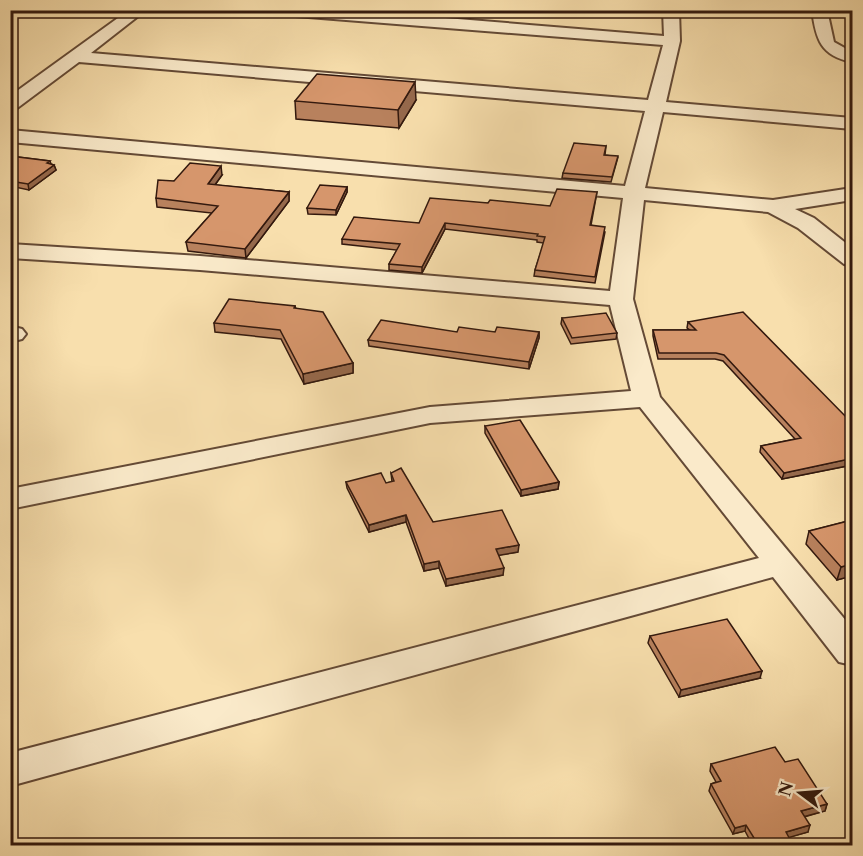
<svg xmlns="http://www.w3.org/2000/svg" width="863" height="856" font-family="'Libre Caslon Text',serif">
	<rect width="100%" height="100%" fill="#f8dfad"/>
	<filter id="stains"><feTurbulence type="fractalNoise" baseFrequency=".00333" numOctaves="4"/><feColorMatrix values="0 0 0 0 .2 0 0 0 0 .09 0 0 0 0 .02 0 0 0 .5 -.17"/></filter>
	<radialGradient id="worn" r=".72"><stop offset=".6" stop-color="#630" stop-opacity="0"/><stop offset="1" stop-color="#630" stop-opacity=".3"/></radialGradient>
	<g fill="none" stroke-linecap="round" stroke-linejoin="round">
		<defs>
			<g id="street">
				<path d="M129,10H146L91,53L648,100L663,45L283,15L276,10H347L664,36L663,10H679L680,41L666,102L852,118V129L663,112L645,188L773,200L852,188V200L795,209L814,218L852,248V266L844,264L798,228L768,212L644,200L633,299L660,397L852,628V665L839,662L773,577L10,786V753L759,558L640,407L430,423L10,509V489L430,407L631,391L610,305L200,270L10,258V244L200,256L610,291L623,198L10,142V130L625,186L645,111L79,62L16,109L10,110V96Z"/>
				<path d="M812,10H827L834,42L852,52V62C821,56 816,40 812,10Z"/>
				<path d="M10,326L22,329L26,334L22,339L10,342Z"/>
			</g>
		</defs>
		<!-- street casing -->
		<use href="#street" stroke="#644a36" stroke-width="4"/>
		<!-- street -->
		<use href="#street" fill="#faeaca" fill-rule="evenodd"/>
	</g>
	<!-- wall -->
	<g fill="#b8815d" stroke="#33190e" stroke-width="1.5">
		<path d="M74,10H95L92,13Z"/>
		<path d="M416,100L399,128L296,119L295,101Z"/>
		<path d="M606,146L605,155L618,157L611,182L562,178L563,173Z"/>
		<path d="M10,156L50,161L51,164L54,165L56,170L29,190L10,186Z"/>
		<path d="M222,175L215,185L289,192V201L246,258L188,251L186,242L212,213L157,207L156,198L174,181Z"/>
		<path d="M347,187V192L336,215L308,214L307,208Z"/>
		<path d="M597,192L591,225L605,232L595,283L534,276L535,270L544,243L537,242V240L445,229L422,273L389,270V264L397,250L342,244V239L419,223L488,203L550,206Z"/>
		<path d="M295,306L296,309L353,363V373L304,384L281,339L215,332L214,323Z"/>
		<path d="M562,318L617,333L616,339L571,344L561,324Z"/>
		<path d="M688,322L852,423V472L847,466L782,479L760,452L761,446L795,439L723,361L715,359H658L653,336V330H690L687,328Z"/>
		<path d="M457,332H539V338L529,369L369,346L368,340Z"/>
		<path d="M485,426L559,482L558,489L521,496L485,433Z"/>
		<path d="M391,473L433,522L518,552L498,555L503,575L446,586L439,568L424,571L406,522L369,532L347,488L346,482L386,483L392,482Z"/>
		<path d="M852,520V576L837,580L806,544L809,531Z"/>
		<path d="M650,636L760,678L679,697L648,643Z"/>
		<path d="M785,762L827,804L825,811L804,817L808,832L789,837L793,846H753L745,831L733,834L709,791L711,784L716,782L710,771L711,764Z"/>
	</g>
	<!-- shaded-wall -->
	<g fill="#96694c" stroke="#33190e" stroke-width="1.5">
		<path d="M415,82L416,100L399,128L398,110Z"/>
		<path d="M54,165L56,170L29,190L28,184Z"/>
		<path d="M221,166L222,175L209,193L208,184Z"/>
		<path d="M347,187V192L336,215V210Z"/>
		<path d="M289,192V201L246,258L245,249Z"/>
		<path d="M445,223V229L422,273V267Z"/>
		<path d="M539,332V338L529,369V362Z"/>
		<path d="M353,363V373L304,384L303,374Z"/>
		<path d="M849,459L847,466L782,479L784,473Z"/>
		<path d="M559,482L558,489L521,496V490Z"/>
		<path d="M406,515V522L369,532V525Z"/>
		<path d="M519,545L518,552L495,556L496,549Z"/>
		<path d="M439,561V568L424,571V564Z"/>
		<path d="M852,564V576L837,580L841,567Z"/>
		<path d="M504,568L503,575L446,586V579Z"/>
		<path d="M762,671L760,678L679,697L681,690Z"/>
		<path d="M827,804L825,811L799,818L801,811Z"/>
		<path d="M746,825L745,831L733,834L735,828Z"/>
		<path d="M810,825L808,832L784,839L786,832Z"/>
	</g>
	<!-- building -->
	<g fill="#d6966c" stroke="#33190e" stroke-width="1.5">
		<path d="M317,74L415,82L398,110L295,101Z"/>
		<path d="M574,143L606,146L604,155L618,156L612,177L563,173Z"/>
		<path d="M10,156L50,161L47,163L54,165L28,184L10,181Z"/>
		<path d="M190,163L221,166L208,184L289,192L245,249L186,242L218,206L156,198L158,180L174,181Z"/>
		<path d="M320,185L347,187L336,210L307,208Z"/>
		<path d="M557,189L597,192L590,225L605,227L595,277L535,270L545,237L537,236L538,234L445,223L422,267L389,264L400,244L342,239L354,217L419,223L430,198L488,203L490,200L550,206Z"/>
		<path d="M229,299L295,306L294,308L323,312L353,363L303,374L280,330L214,323Z"/>
		<path d="M743,312L852,423V463L849,459L784,473L761,446L801,438L724,355L716,353H659L653,330H696L688,322Z"/>
		<path d="M606,313L617,333L572,338L562,318Z"/>
		<path d="M381,320L457,332L459,327L495,332L497,327L539,332L529,362L368,340Z"/>
		<path d="M520,420L559,482L521,490L485,426Z"/>
		<path d="M401,468L433,522L502,510L519,545L496,549L504,568L446,579L439,561L424,564L406,515L369,525L346,482L381,473L386,483L394,481L391,473Z"/>
		<path d="M852,520V564L841,567L809,531Z"/>
		<path d="M727,619L762,671L681,690L650,636Z"/>
		<path d="M775,747L785,762L798,759L827,804L801,811L810,825L786,832L793,845L792,846H759L746,825L735,828L711,784L721,781L711,764Z"/>
	</g>
	<!-- margin -->
	<rect width="863" height="856" fill="none" stroke="#f8dfad" stroke-width="36"/>
	<rect x="12" y="12" width="839" height="832" fill="none" stroke="#33190e" stroke-width="3"/>
	<rect x="18" y="18" width="827" height="820" fill="none" stroke="#33190e" stroke-width="1.5"/>
	<!-- north arrow -->
	<g transform="translate(800 793) rotate(286)" stroke="#faeaca" stroke-width="4.5" paint-order="stroke">
	<path d="M0-4.5L10 22L0 15L-10 22Z" fill="#33190e"/>
	<text y="-9" font-size="16" font-weight="bold" text-anchor="middle" fill="#33190e">N</text>
	</g>
	<rect width="100%" height="100%" filter="url(#stains)"/>
	<rect width="100%" height="100%" fill="url(#worn)"/>
</svg>
